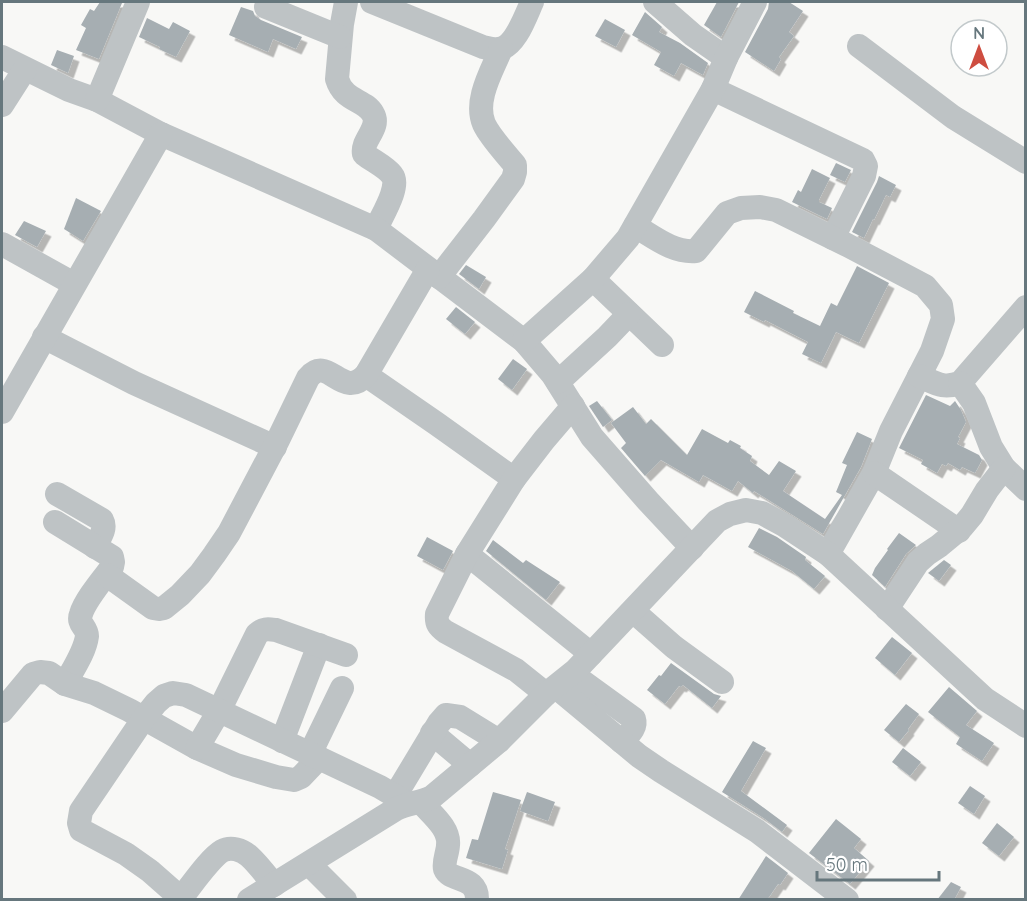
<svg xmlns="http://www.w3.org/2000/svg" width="1027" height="901" font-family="Quicksand,sans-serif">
	<defs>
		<filter id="shadow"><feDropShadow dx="5.5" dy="5.5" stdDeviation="0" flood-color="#0004"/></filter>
	</defs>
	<rect width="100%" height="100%" fill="#f8f8f6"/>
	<!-- building -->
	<g fill="#a6aeb2" filter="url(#shadow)">
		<path d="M100,2H119L122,3L99,59L76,50L86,28L81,25L90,9L94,11Z"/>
		<path d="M717,2H739L721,37L704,25Z"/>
		<path d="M769,2H789L803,11L789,32L794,36L779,57L781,59L774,71L745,52L768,9Z"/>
		<path d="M241,7L253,11L255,16L261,20L302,37L296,49L273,39L268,52L229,35Z"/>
		<path d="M645,12L662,27L659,32L680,43L708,63L703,75L681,63L674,76L654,65L661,52L632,35Z"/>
		<path d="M147,18L169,29L173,22L190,31L176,57L159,49L160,47L139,37Z"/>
		<path d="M605,19L625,30L616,47L595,36Z"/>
		<path d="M57,50L74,56L68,73L51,65Z"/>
		<path d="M836,163L851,170L845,182L830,175Z"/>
		<path d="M812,169L830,178L819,200V202L832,208L827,219L792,202L798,190L801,192Z"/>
		<path d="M879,176L896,185L890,197L886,195L874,220L873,219L864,238L852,232L877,182Z"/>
		<path d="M76,198L101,211L83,241L64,229Z"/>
		<path d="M24,221L46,231L37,247L15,235Z"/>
		<path d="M466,265L486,277L479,289L459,274Z"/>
		<path d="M857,266L889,283L859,343L836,332L821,363L802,354L808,342L765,320L764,322L744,312L755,291L794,311L793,313L820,326L831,303L837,306Z"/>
		<path d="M456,307L475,322L465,334L446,319Z"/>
		<path d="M513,359L527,369L512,390L498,379Z"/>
		<path d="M926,395L950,406L955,401L961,410L966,422L958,437L960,438L957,444L979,455L982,460L975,473L962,467L960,470L948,463L946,466L942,464L937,473L921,464L923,460L899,448Z"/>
		<path d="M597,401L612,420L603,427L589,406Z"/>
		<path d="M633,407L646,424L651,419L687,455L702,429L728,443L730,440L741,446L740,448L752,456L750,461L769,475L779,461L796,471L783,491L825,519L842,495L836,492L847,465L842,463L857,432L872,439L861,467L823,534L754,491L753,493L738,481L732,491L703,475L699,482L661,460L645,476L621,448L626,443L611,423Z"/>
		<path d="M759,528L777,537L806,557L805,560L825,576L814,589L792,571L748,547Z"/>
		<path d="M899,533L916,545L906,554L885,587L872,575L875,568L888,550L887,549Z"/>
		<path d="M427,537L453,551L443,570L417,556Z"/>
		<path d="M493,540L523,563L526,560L560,582L546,600L486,551Z"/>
		<path d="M944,560L951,565L939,581L928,573Z"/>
		<path d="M892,637L912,653L895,675L875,658Z"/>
		<path d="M671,663L714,694L721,696L712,708L683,685L681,687L679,686L665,704L647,690L659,675L661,676Z"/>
		<path d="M949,687L977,711L966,725L994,743L982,761L956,744L960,737L928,712Z"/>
		<path d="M906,704L919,714L908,729L909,730L899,742L884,730Z"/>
		<path d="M753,741L766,748L741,791L787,825L782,832L765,819L722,792Z"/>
		<path d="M903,748L921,762L910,776L892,762Z"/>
		<path d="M970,786L985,796L974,814L958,803Z"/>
		<path d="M493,792L521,800L505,849L508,850L502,869L466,858L472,839L478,840Z"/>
		<path d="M527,792L555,802L548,821L520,811Z"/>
		<path d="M836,819L861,839L854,848L869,861L850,884L809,853Z"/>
		<path d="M997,823L1014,837L999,856L982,843Z"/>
		<path d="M766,856L788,873L780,885L778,884L767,900H738Z"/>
		<path d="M951,882L961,887L954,900H937Z"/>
	</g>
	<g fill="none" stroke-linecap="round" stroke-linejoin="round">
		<!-- minor -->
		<g stroke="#bec3c5" stroke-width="24">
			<path d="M346,2L342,24L337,79C344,102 365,99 373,114C381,128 361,140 364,154C373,161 386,167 392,175C401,186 381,217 376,229"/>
			<path d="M372,2L483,47C488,48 493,50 498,49C515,48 526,15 532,2"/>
			<path d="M655,2L693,35L726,58"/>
			<path d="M266,7L340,37"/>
			<path d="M859,46L953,117L1026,162"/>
			<path d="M2,57L69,90L97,100L161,134L376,229L524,341L553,375L592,437L648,501L692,548"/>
			<path d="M713,89L863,160L866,166L864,176L833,238"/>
			<path d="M97,100L138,2"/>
			<path d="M2,105L25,69"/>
			<path d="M635,226C654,237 673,253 696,251L727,213L741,208L760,207L776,210L847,245L925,286L941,305L943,319L932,351L891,431L874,473L828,554"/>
			<path d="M2,244L74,284"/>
			<path d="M439,277L484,219L513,179L515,172V165C506,154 490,137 484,124C474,100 492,71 501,49"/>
			<path d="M593,279L662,345"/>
			<path d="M44,337L134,383L275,447"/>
			<path d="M524,341L593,279L628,238L713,89L726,58L755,2"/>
			<path d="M366,375L437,424L514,479"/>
			<path d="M919,376C936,383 942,389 960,383L1026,307"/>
			<path d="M558,382L607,337L629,314"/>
			<path d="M960,383L974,403L991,447L1004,468L1026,489"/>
			<path d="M2,412L161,134"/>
			<path d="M874,473L959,531"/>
			<path d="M57,494L102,520C107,529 99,538 95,547"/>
			<path d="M55,522L112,557L113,562L112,567C103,579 85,600 81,614C77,624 87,627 87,636C85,652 73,669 65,684"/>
			<path d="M467,554L591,654"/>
			<path d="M107,575L153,608L159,609L164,608L180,595L200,574L214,555L229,533L277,442L308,378C328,353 342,401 366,375L428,269"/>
			<path d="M887,609L918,562L927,554L939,546L962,527L972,515L987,490L1004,468"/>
			<path d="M633,611L674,647L722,682"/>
			<path d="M572,674L634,719C637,728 628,735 622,742"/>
			<path d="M556,687L639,756L661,771L757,831L847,900"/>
			<path d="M546,694L516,670L446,632C439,627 436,624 437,614L467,554L514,479L544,440L573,406"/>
			<path d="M2,711L33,674L40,672L49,673L65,684L94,693L129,710L197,748L236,765L276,777L294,780L301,777L319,758"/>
			<path d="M432,733L470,765"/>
			<path d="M282,741L319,645"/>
			<path d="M197,748L219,711L257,634C264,628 268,629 276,630L346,655"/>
			<path d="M310,754L342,688"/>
			<path d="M395,796L439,723L446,715L460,717L499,741"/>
			<path d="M421,802C431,814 450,828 448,845C448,852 443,862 445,869C450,882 478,875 477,900"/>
			<path d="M309,864L345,900"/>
			<path d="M181,898C191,886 210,858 222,851C231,846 242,850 249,856C258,864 266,875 274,885"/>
			<path d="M183,900L150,871L126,854L81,830L79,823L81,811L144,718L156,703L164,696L173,693L186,695L380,787L407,803"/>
			<path d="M249,900L396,809C408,803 420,803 432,797L499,741L546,694L576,670L717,521L730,514L746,510L762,513L784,525L828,554L985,699L1026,726"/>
		</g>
	</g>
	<!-- border -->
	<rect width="1027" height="901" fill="none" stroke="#66777d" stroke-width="6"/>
	<!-- north arrow -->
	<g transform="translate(979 48)"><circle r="28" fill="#ffffff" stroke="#c2c9cb" stroke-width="1.5"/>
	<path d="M0-4.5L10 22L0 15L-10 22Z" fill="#ce4d40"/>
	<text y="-9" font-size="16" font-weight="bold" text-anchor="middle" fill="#66777d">N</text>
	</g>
	<!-- scale -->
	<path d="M817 871v9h122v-9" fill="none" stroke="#66777d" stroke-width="3"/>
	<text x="826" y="871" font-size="18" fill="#66777d" stroke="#ffffff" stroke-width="4.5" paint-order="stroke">50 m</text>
</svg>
